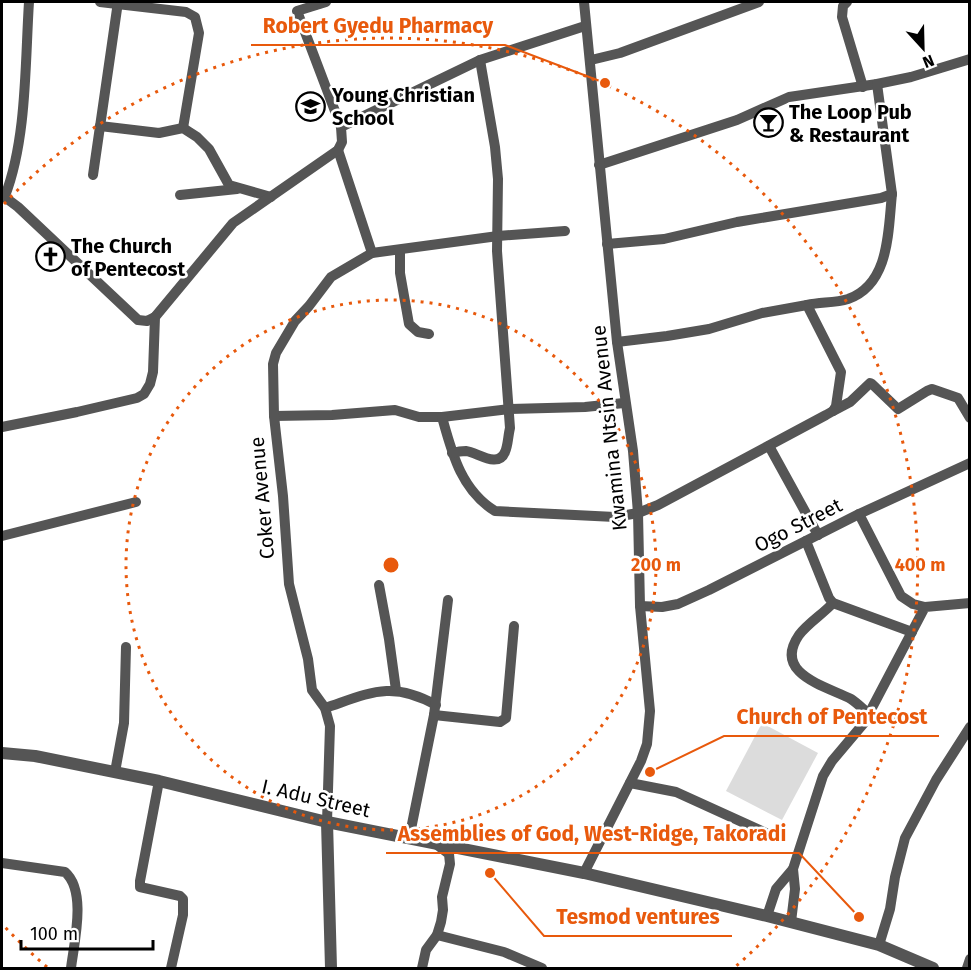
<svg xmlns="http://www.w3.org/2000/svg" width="971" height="970" font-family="'Fira Sans',sans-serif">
	<rect width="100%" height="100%" fill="#fff"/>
	<!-- green -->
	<path fill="#dcdcdc" d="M762,723L818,753L782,820L726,791Z"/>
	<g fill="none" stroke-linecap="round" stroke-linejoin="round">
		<!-- minor -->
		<g stroke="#555" stroke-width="10">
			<path d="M100,2L186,12L195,17L199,33L183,128"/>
			<path d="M326,2L297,11L341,127"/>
			<path d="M847,2L843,6L842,17L863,87"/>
			<path d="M591,60L620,53L759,2"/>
			<path d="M100,126L159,133L183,128L197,137L209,149L229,185L271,197"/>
			<path d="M338,150L372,253"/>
			<path d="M599,165L737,120L789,97L877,84L911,77L970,59"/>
			<path d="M93,175L118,2"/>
			<path d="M2,195L18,207L138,320L147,321L155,317"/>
			<path d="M180,195L237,189"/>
			<path d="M5,196C27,139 25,63 29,2"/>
			<path d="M607,244L664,239L737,222L881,198L892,194L877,84"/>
			<path d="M400,250V273L409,324L418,332L429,334"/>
			<path d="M807,305C821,302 835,303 848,299C890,284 888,231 892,194"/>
			<path d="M833,411L850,402L870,383L872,384L898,409L927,391L932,389L958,398L970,418"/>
			<path d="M274,416L332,415L395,410L419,417H442L510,409L585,407L624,403"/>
			<path d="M442,417C452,453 461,490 495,511L615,517L638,513L658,505L826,415L833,411L836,406L841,372L807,305L762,313L709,329L667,336L617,342"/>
			<path d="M2,427L77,412L137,398L144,394L150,384L153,372L155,317L233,223L338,150L342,142L341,127L480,60L585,26"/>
			<path d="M769,446L818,535"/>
			<path d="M452,453C456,452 461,451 466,451C477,452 498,469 505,452C508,446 508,436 510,428L497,251L498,179L495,147L480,60"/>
			<path d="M859,514L901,596L913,604L925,607"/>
			<path d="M2,536L136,502"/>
			<path d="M806,541L829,598L833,603L912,632"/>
			<path d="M379,585L389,639L396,690"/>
			<path d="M833,603C823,614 808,623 799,635C772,674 826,686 851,699C857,703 863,709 869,714"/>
			<path d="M640,606L662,607L678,604L709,590L859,514L970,463"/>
			<path d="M325,708C370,693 391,680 436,705"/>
			<path d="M434,715L500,722L506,718L514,626"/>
			<path d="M115,772L124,723L126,647"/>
			<path d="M159,781L140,881V887L180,896L183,899V915L171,968"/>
			<path d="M630,783L676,792L766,833"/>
			<path d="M327,822L330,726L325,708L312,690L308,659L289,584L283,496L274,416L273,364L276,353L295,321L309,306L331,277L372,253L498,236L565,231"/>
			<path d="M409,839L434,715L448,600"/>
			<path d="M2,863L65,872C87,891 74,943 71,968"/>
			<path d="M584,873L641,761L647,744L650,711L640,606L638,513L633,451L617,342L584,2"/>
			<path d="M767,916L776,889L793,869"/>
			<path d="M791,922L795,889L793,869L823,776L832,761L864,723L925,607L970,603"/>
			<path d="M437,935L504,952L542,968"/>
			<path d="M879,945L890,909L895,877L905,838L936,780L970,727"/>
			<path d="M422,968L426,950L437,935L441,922L443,910L442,897L450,864L449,854L436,844"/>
			<path d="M967,968L970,959"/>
		</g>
		<!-- tertiary -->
		<g stroke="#555" stroke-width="12">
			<path d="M2,753L35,756L159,781L327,822L584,873L767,916L879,945L933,968"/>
			<path d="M327,822L331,968"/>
		</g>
	</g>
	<!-- distance rings -->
	<g fill="none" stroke="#e8590c" stroke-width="3" stroke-dasharray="3 6">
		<circle cx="391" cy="565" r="265"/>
		<path d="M47 967A529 529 0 0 1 4 926M4 204A529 529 0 1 1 735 967"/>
	</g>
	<!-- icons -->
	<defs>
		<symbol id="school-ring" viewBox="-11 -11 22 22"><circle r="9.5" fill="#fff" stroke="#000" stroke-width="1.5"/><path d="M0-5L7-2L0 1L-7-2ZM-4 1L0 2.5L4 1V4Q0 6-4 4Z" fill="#000"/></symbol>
		<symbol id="bar-ring" viewBox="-11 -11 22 22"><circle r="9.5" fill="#fff" stroke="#000" stroke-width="1.5"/><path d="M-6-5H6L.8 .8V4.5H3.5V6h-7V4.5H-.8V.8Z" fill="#000"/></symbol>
		<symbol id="church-ring" viewBox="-11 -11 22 22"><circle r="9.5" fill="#fff" stroke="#000" stroke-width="1.5"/><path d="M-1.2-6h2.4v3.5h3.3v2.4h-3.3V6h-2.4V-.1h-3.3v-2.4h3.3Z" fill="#000"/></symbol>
	</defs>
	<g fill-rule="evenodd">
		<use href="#school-ring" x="294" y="90" width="33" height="33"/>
		<use href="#bar-ring" x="752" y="106" width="33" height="33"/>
		<use href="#church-ring" x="34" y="240" width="33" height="33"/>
	</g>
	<g text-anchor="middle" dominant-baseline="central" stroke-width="5" stroke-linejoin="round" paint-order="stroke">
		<!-- poi labels -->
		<g font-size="20" font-weight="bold" fill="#000" stroke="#fff" text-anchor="start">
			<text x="332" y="95">Young Christian<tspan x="332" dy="23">School</tspan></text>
			<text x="789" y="112">The Loop Pub<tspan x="789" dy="23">&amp; Restaurant</tspan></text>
			<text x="71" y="246">The Church<tspan x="71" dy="23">of Pentecost</tspan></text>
		</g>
		<!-- street labels -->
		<g font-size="20" fill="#000" stroke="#fff">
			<text transform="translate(609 428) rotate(-96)">Kwamina Ntsin Avenue</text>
			<text transform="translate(262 498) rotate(-95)">Coker Avenue</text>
			<text transform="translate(798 525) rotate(-27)">Ogo Street</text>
			<text transform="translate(316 798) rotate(13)">I. Adu Street</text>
		</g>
	</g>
	<circle cx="391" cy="565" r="9" fill="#e8590c" stroke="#fff" stroke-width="3"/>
	<g font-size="18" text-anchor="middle" font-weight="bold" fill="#e8590c" stroke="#fff" stroke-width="5" stroke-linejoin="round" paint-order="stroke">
		<text x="656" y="571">200 m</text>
		<text x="920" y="571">400 m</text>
	</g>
	<!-- callouts -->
	<path fill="none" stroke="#e8590c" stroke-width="2" d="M605 83L505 45H251M650 772L724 736H939M859 917L799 853H386M490 873L544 936H732"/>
	<g fill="#e8590c" stroke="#fff" stroke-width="2">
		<circle cx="605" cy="83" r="6"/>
		<circle cx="650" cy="772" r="6"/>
		<circle cx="859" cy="917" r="6"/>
		<circle cx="490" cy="873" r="6"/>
	</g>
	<g font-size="21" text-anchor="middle" font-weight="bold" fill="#e8590c" stroke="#fff" stroke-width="5" stroke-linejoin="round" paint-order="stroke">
		<text x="378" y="33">Robert Gyedu Pharmacy</text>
		<text x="832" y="724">Church of Pentecost</text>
		<text x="592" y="841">Assemblies of God, West-Ridge, Takoradi</text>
		<text x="638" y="924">Tesmod ventures</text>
	</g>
	<!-- border -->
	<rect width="971" height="970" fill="none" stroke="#000000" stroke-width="6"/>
	<!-- north arrow -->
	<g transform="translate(923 48) rotate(158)" stroke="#ffffff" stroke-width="4.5" paint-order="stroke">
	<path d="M0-4.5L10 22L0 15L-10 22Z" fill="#000000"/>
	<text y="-9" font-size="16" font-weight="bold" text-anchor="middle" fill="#000000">N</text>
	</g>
	<!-- scale -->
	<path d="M21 940v9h132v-9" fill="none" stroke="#000000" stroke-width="3"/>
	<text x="30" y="940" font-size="18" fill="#000000" stroke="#ffffff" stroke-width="4.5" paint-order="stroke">100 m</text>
</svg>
